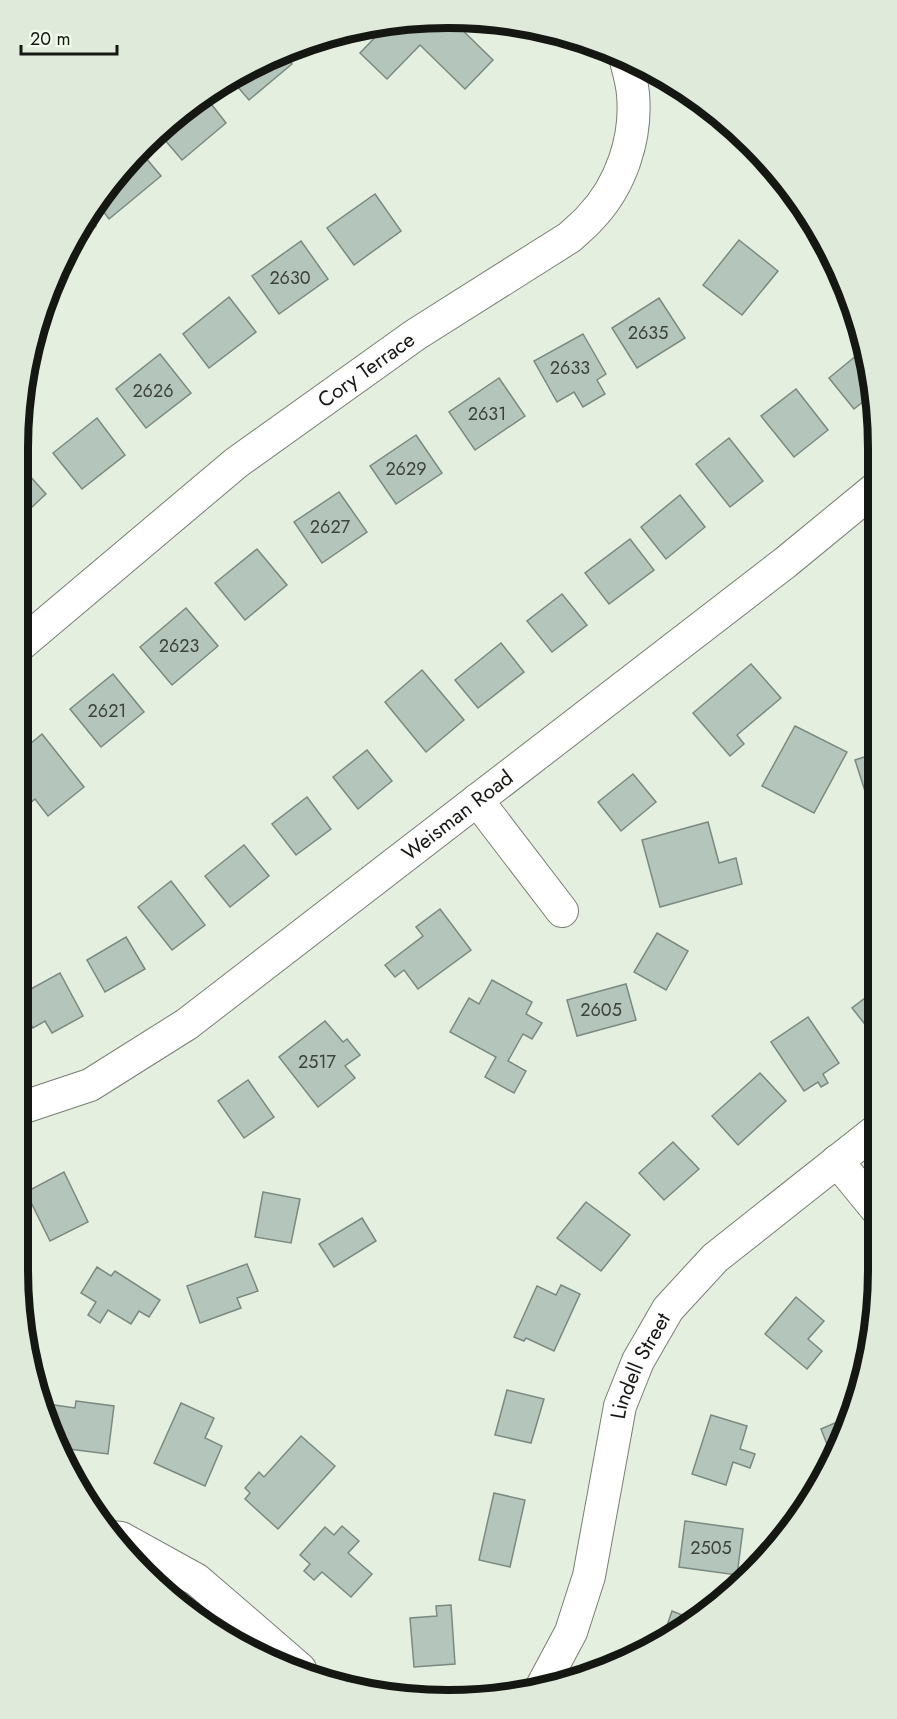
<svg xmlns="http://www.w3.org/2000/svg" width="897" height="1719" font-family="Jost,sans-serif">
	<rect width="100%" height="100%" fill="#e5efe0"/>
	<!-- building -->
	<g fill="#b4c5bb" stroke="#7b8a81" stroke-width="1.5">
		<path d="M452,20L493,60L465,89L420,45L387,79L360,53L390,22Z"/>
		<path d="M283,53L292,64L249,100L230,78Z"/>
		<path d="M205,96L226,123L182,160L158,132L165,125Z"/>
		<path d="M140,151L161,176L109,219L97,203L107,186Z"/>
		<path d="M375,194L401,231L354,265L327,228Z"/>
		<path d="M88,217L96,226L62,259L63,258Z"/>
		<path d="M739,240L778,271L742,315L703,285Z"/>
		<path d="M301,241L328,279L279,314L252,276Z"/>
		<path d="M229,297L256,332L209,368L183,334Z"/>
		<path d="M659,298L685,338L637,368L612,328Z"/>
		<path d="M583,334L606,374L597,380L605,394L583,407L574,392L557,402L534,361Z"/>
		<path d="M863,350L875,392L854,409L829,378Z"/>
		<path d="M160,354L191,393L146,428L116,389Z"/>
		<path d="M499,378L525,416L475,450L449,412Z"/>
		<path d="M796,389L828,430L794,457L761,416Z"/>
		<path d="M97,418L125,455L82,489L53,453Z"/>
		<path d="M416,435L442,473L396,504L370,466Z"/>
		<path d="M729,438L763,481L730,507L696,464Z"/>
		<path d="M19,464L46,494L19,519Z"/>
		<path d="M339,492L367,532L322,563L294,522Z"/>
		<path d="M680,495L705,527L666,559L641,527Z"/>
		<path d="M630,539L654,570L609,604L585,573Z"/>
		<path d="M257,549L287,585L245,620L215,583Z"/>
		<path d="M562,594L587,625L552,652L527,621Z"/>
		<path d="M186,608L218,646L172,685L140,647Z"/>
		<path d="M501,643L524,672L478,708L455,680Z"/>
		<path d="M751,664L781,698L737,735L744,744L730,756L693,713Z"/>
		<path d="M422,670L464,720L426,752L385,702Z"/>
		<path d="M113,674L144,712L101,747L70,709Z"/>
		<path d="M795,726L847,752L814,813L762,786Z"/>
		<path d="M42,734L84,787L48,816L35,799L27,806L19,795V753Z"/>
		<path d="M367,750L392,781L358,809L333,777Z"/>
		<path d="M876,753L877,791L866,794L855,760Z"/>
		<path d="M633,774L656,802L621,831L598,802Z"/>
		<path d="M307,797L331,829L296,855L272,824Z"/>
		<path d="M708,822L719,863L736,858L742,884L660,907L642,840Z"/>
		<path d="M244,845L269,876L230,907L205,876Z"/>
		<path d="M171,881L205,925L172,950L138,907Z"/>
		<path d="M440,909L471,950L418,989L404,970L395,977L385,965L423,936L416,927Z"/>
		<path d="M657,933L688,951L666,990L634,972Z"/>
		<path d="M126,937L145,969L105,992L87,960Z"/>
		<path d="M60,973L83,1016L52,1033L45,1021L33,1028L18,1001V996Z"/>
		<path d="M492,980L532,1002L526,1014L542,1023L532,1039L523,1034L508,1061L526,1071L514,1093L485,1077L496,1057L450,1032L469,998L479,1004Z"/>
		<path d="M626,984L636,1020L577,1036L567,1000Z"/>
		<path d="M877,989V1036L875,1037L852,1008Z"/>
		<path d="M808,1017L839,1063L823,1074L828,1083L821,1087L818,1082L804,1091L771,1042Z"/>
		<path d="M325,1021L343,1042L347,1039L360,1055L345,1066L355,1078L318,1107L279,1057Z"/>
		<path d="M760,1073L786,1101L738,1145L712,1116Z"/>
		<path d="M248,1080L274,1117L244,1138L218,1101Z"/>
		<path d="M673,1142L699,1169L664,1200L639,1173Z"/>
		<path d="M64,1172L88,1222L50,1241L26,1192Z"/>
		<path d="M263,1192L300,1199L291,1243L255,1237Z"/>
		<path d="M586,1202L630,1235L601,1271L557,1238Z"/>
		<path d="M362,1218L376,1241L334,1267L319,1244Z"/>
		<path d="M247,1264L258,1291L237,1298L241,1308L200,1323L187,1286Z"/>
		<path d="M97,1267L111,1276L115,1271L160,1300L149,1317L139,1311L131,1324L108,1310L100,1323L88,1315L96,1302L81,1293Z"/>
		<path d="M561,1285L580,1294L554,1351L526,1338L524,1341L514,1337L537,1286L556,1295Z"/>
		<path d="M796,1297L824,1321L808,1339L822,1351L807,1369L765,1334Z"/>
		<path d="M507,1390L544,1399L531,1443L495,1435Z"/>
		<path d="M76,1401L114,1406L108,1454L69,1449L70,1445L60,1444L41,1409L40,1403L75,1408Z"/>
		<path d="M181,1403L214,1418L205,1438L222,1446L205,1486L154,1463Z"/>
		<path d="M711,1415L747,1426L740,1449L755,1454L750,1468L733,1462L726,1485L692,1474Z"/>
		<path d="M851,1416L840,1448L830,1452L821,1429Z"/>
		<path d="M301,1436L335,1466L278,1529L245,1499L250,1493L245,1488L259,1472L264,1477Z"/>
		<path d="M494,1493L525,1500L510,1567L479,1560Z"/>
		<path d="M685,1521L743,1529L737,1575L679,1567Z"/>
		<path d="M342,1526L359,1541L348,1553L372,1574L351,1597L322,1572L314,1580L304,1571L310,1564L300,1555L325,1527L334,1535Z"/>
		<path d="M451,1605L455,1664L414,1667L410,1618L437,1616L436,1606Z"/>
		<path d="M672,1611L692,1619L662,1640Z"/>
	</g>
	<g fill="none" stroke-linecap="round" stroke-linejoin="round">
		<defs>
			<g id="minor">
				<path id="s1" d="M19,646L236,463L415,335L570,237C576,231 584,225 590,218C621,186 637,138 633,94C632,82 628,69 625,57"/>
				<path d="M477,800L562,911"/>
				<path id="s2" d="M18,1109L90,1085L187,1024L786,562L876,488"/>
				<path d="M837,1161L878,1211"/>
				<path d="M111,1537L121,1538L197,1580L300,1669"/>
				<path id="s3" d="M540,1690L571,1632L589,1576L620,1406L638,1361L668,1309L715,1258L878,1129"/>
			</g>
		</defs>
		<!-- minor casing -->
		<use href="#minor" stroke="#777f72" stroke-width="34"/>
		<!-- minor -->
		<use href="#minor" stroke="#fff" stroke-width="32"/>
	</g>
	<g text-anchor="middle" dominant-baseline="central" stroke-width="4.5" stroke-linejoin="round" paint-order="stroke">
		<!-- number labels -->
		<g font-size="18" fill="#3c423c">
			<text x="290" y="278">2630</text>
			<text x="648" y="333">2635</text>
			<text x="570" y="368">2633</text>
			<text x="153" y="391">2626</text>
			<text x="487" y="414">2631</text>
			<text x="406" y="469">2629</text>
			<text x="330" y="527">2627</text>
			<text x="179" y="646">2623</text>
			<text x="107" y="711">2621</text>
			<text x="601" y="1010">2605</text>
			<text x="317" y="1062">2517</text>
			<text x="711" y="1548">2505</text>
		</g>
		<!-- street labels -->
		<g font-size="21" fill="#141712" stroke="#f2fced">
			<text stroke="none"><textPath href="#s1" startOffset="444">Cory Terrace</textPath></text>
			<text stroke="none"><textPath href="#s2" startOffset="532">Weisman Road</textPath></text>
			<text stroke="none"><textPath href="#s3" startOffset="342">Lindell Street</textPath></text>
		</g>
	</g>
	<!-- crop -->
	<path d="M0 0H897V1719H0ZM448 28H448A420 420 0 0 1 868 448V1270A420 420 0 0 1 448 1690H448A420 420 0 0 1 28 1270V448A420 420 0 0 1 448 28Z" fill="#e0eadb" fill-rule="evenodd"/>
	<path fill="none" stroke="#141712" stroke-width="8" d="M448 28H448A420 420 0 0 1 868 448V1270A420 420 0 0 1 448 1690H448A420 420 0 0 1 28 1270V448A420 420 0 0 1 448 28Z"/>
	<!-- scale -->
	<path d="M21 45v9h96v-9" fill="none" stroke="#141712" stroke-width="3"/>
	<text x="30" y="45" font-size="18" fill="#141712" stroke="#f2fced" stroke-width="4.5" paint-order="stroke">20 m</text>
</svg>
